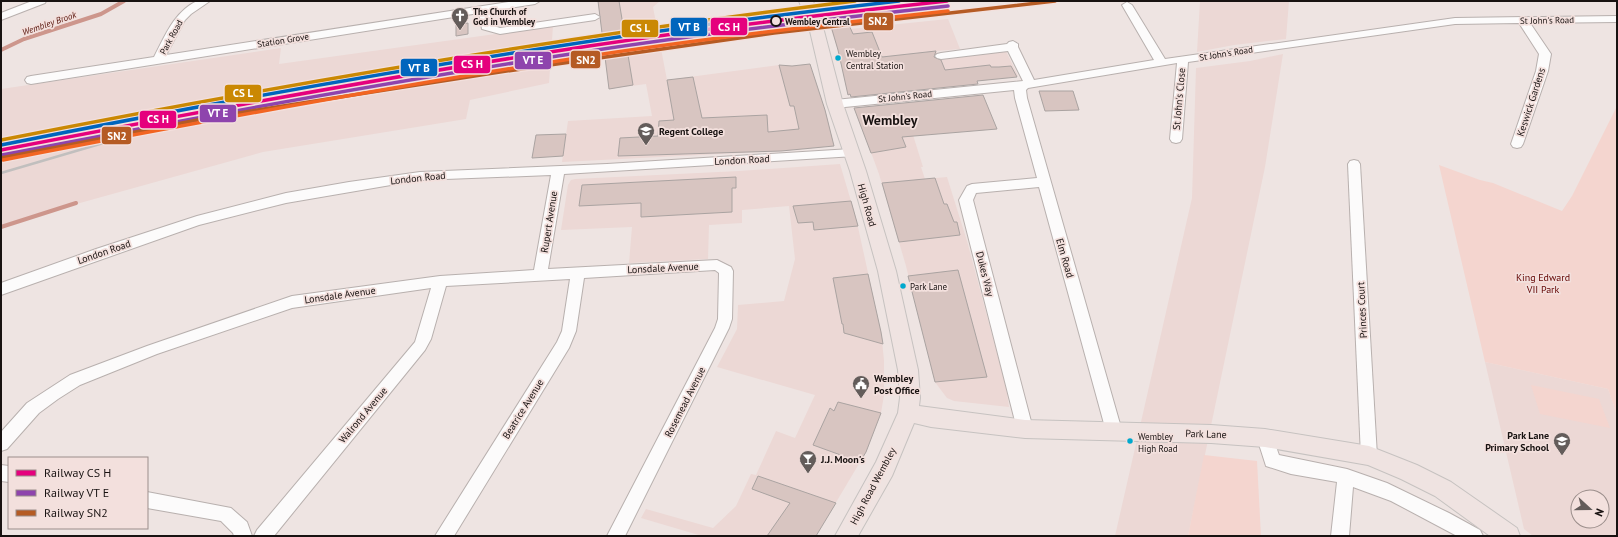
<svg xmlns="http://www.w3.org/2000/svg" width="1618" height="537" font-family="'PT Sans',sans-serif">
	<rect width="100%" height="100%" fill="#eee4e2"/>
	<!-- built -->
	<g fill="#ecd8d5" fill-rule="evenodd">
		<path d="M598,1H660L653,7L667,80L779,65L792,66L812,72L825,110L834,145L779,151L562,162L568,121L652,116L646,84L609,89Z"/>
		<path d="M821,1H839L850,29L948,19L960,49L936,51L941,60L1006,51L1018,76L848,95L838,50Z"/>
		<path d="M1200,1H1289L1286,39L1234,45L1197,52Z"/>
		<path d="M553,26L549,83L470,100L466,119L263,152L1,225V89L281,48L279,64Z"/>
		<path d="M1283,54L1265,167L1188,536H1115L1192,198L1196,68L1250,61Z"/>
		<path d="M903,103L923,167H921L925,179L947,177L967,241L1006,387L1009,407L954,401L947,398L935,382L906,266L879,174L855,109Z"/>
		<path d="M840,164L856,218L881,332L884,360V395L881,413L866,452L816,536H702L641,518L646,509L713,528L736,506L751,474L756,475L776,431L795,438L815,395L717,367L737,329L738,305L784,301L795,259L789,206L742,210V223L709,225L708,259L629,263L632,227L561,230L568,185L571,180L575,179L739,171Z"/>
		<path d="M1485,362L1608,389L1617,415V536H1533L1524,529ZM1578,497H1602V521H1578Z"/>
	</g>
	<!-- green -->
	<g fill="#f4d5cf">
		<path d="M1617,106V415L1608,389L1485,362L1439,165L1480,180L1493,183L1562,211L1572,196Z"/>
		<path d="M1531,385L1599,399L1610,428L1540,414Z"/>
		<path d="M1204,455L1257,461L1261,536H1188Z"/>
	</g>
	<g fill="none" stroke-linecap="round" stroke-linejoin="round">
		<!-- stream -->
		<g stroke="#cd968c" stroke-width="4">
			<path d="M1,50L24,39L101,14L124,1"/>
			<path d="M1,227L76,203"/>
		</g>
	</g>
	<!-- building -->
	<g fill="#d8c5c1" stroke="#aaa3a1">
		<path d="M598,1H619L633,85L609,89Z"/>
		<path d="M844,14L853,34L872,32L882,57L936,51L934,57L941,60L945,70L990,65L991,67H999L1011,66L1017,77L977,81L978,84L851,97L850,94L848,95L838,50L828,16Z"/>
		<path d="M468,23V34L456,36V25Z"/>
		<path d="M810,64L825,110L834,146L781,151L618,156L620,138L658,136L659,121L674,120L667,80L693,77L702,118L767,115L768,132L799,129L794,106H790L779,65L792,66Z"/>
		<path d="M1039,91H1073L1079,110L1045,111Z"/>
		<path d="M983,95L997,129L902,137L906,147L871,153L854,108Z"/>
		<path d="M566,134L563,156L532,158L536,135Z"/>
		<path d="M736,177V188H732V212L641,217V203L579,206L582,185Z"/>
		<path d="M935,178L944,204H947L954,222H957L960,235L899,242L882,183Z"/>
		<path d="M851,201L858,226L814,230L813,222L798,223L793,206Z"/>
		<path d="M958,270L987,377L935,382L908,276Z"/>
		<path d="M868,274L881,332L883,344L844,333L843,324H842L833,278Z"/>
		<path d="M838,402L881,413L866,452L860,462L813,445L830,408L834,411Z"/>
		<path d="M758,476L836,503L816,536H767L790,503L752,489Z"/>
	</g>
	<g fill="none" stroke-linecap="round" stroke-linejoin="round">
		<defs>
			<g id="minor">
				<path d="M32,1H46L45,3L1,20V13Z"/>
				<path d="M197,1H210L191,14L185,20L166,55L515,1H540L535,4L490,11L491,25L500,28L595,14L600,17L595,20L500,34L482,29L479,13L31,84L27,83L25,80L27,77L31,76L154,57C165,36 174,12 197,1Z"/>
				<path d="M1127,2L1132,5L1165,59L1455,18L1617,16V22L1530,23L1551,54L1548,71L1523,144L1521,147L1517,148L1513,147L1511,144L1536,71L1539,54L1519,23L1455,24L1188,62L1182,139L1180,142L1176,143L1172,142L1170,139L1177,63L1028,88L1026,90L1027,98L1122,431L1120,436L1114,438L1108,436L1106,431L1039,187L976,193L973,200L1033,429L1031,434L1025,436L1019,434L1017,429L959,200L967,186L972,184L1037,178L1015,98L1014,90L835,108L831,107L829,104L831,101L835,100L1023,81L1008,51L941,59L937,58L935,56L937,54L941,53L1007,44L1009,42L1013,41L1018,44V47L1034,80L1154,60L1122,5Z"/>
				<path d="M851,149L855,150L857,153L855,156L564,174L548,269L717,260L731,267L733,271L732,319L729,328L625,536H607L715,328L718,319L719,273L715,270L584,278L576,331L569,348L454,536H435L557,342L562,331L570,279L446,286L431,339L425,350L274,536H254L257,530L415,342L431,288L292,308L157,354L80,385L58,399L39,413L7,449L1,451V432L27,403L70,375L147,346L292,296L440,276L534,270L551,175L420,180L286,203L199,225L1,295V283L96,249L197,216L286,193L349,182L420,172L607,164Z"/>
				<path d="M1354,160L1358,161L1360,164L1377,456L1375,461L1369,463L1363,461L1361,456L1348,164L1350,161Z"/>
				<path d="M1265,431L1271,433L1279,455L1347,469L1387,483L1449,513L1480,530L1483,536H1457L1391,501L1353,487L1349,536H1331L1337,482L1291,474L1266,466L1257,438L1259,433Z"/>
				<path d="M1,465L9,466V482L1,481Z"/>
				<path d="M147,492L231,508L247,522L252,536H234L233,533L221,521L147,508Z"/>
			</g>
			<path id="major" d="M799,1H813L824,31L843,104L866,171L896,271L918,370L920,398L919,406L1025,420L1211,425L1265,429L1369,446L1417,465L1451,482L1517,528L1520,536H1490L1435,496L1401,479L1368,465L1265,447L1211,443L1025,438L931,427L914,423L892,476L858,536H835L876,462L898,413L900,398L898,370L878,271L850,171L827,104L810,31Z"/>
		</defs>
		<!-- minor casing -->
		<use href="#minor" stroke="#b8b0ae" stroke-width="2"/>
		<!-- major casing -->
		<use href="#major" stroke="#c6c2c0" stroke-width="2"/>
		<!-- minor -->
		<use href="#minor" fill="#fcfbfb" fill-rule="evenodd"/>
		<!-- major -->
		<use href="#major" fill="#efe3e1" fill-rule="evenodd"/>
		<!-- rail -->
		<path stroke="#c1bfbe" stroke-width="2.5" d="M1,173L134,134"/>
		<defs>
			<path id="rail-1" d="M1,150C196,112 392,76 589,46C708,28 827,14 947,1"/>
			<path id="rail-2" d="M2,155C197,117 393,81 590,51C709,33 828,19 948,6"/>
			<path id="rail-3" d="M1,158L213,117L500,72L774,33L1055,1"/>
			<path id="rail-4" d="M1,145C186,108 372,74 559,46C672,28 785,14 899,1"/>
			<path id="rail-5" d="M3,160C198,122 394,86 590,56C709,38 829,24 948,11"/>
			<path id="rail-6" d="M1,140C284,84 568,36 855,1"/>
		</defs>
		<!-- rail-1 casing -->
		<use href="#rail-1" stroke="#f3e0dd" stroke-width="6"/>
		<!-- rail-2 casing -->
		<use href="#rail-2" stroke="#f3e0dd" stroke-width="6"/>
		<!-- rail-3 casing -->
		<use href="#rail-3" stroke="#f3e0dd" stroke-width="6"/>
		<!-- rail-4 casing -->
		<use href="#rail-4" stroke="#f3e0dd" stroke-width="6"/>
		<!-- rail-5 casing -->
		<use href="#rail-5" stroke="#f3e0dd" stroke-width="6"/>
		<!-- rail-6 casing -->
		<use href="#rail-6" stroke="#f3e0dd" stroke-width="6"/>
		<!-- rail-1 -->
		<use href="#rail-1" stroke="#e5007d" stroke-width="3.5"/>
		<!-- rail-2 -->
		<use href="#rail-2" stroke="#8e44ad" stroke-width="3.5"/>
		<!-- rail-3 -->
		<use href="#rail-3" stroke="#b55b24" stroke-width="3.5"/>
		<!-- rail-4 -->
		<use href="#rail-4" stroke="#0065bd" stroke-width="3.5"/>
		<!-- rail-5 -->
		<use href="#rail-5" stroke="#f26522" stroke-width="3.5"/>
		<!-- rail-6 -->
		<use href="#rail-6" stroke="#ca8803" stroke-width="3.5"/>
	</g>
	<!-- icons -->
	<defs>
		<symbol id="church-pin" viewBox="-11 -11 22 30"><path d="M0 17L-7.5 6A9.5 9.5 0 1 1 7.5 6Z" fill="#635c5a" stroke="#f3e0dd"/><path d="M-1.2-6h2.4v3.5h3.3v2.4h-3.3V6h-2.4V-.1h-3.3v-2.4h3.3Z" fill="#fff"/></symbol>
		<symbol id="university-pin" viewBox="-11 -11 22 30"><path d="M0 17L-7.5 6A9.5 9.5 0 1 1 7.5 6Z" fill="#635c5a" stroke="#f3e0dd"/><path d="M0-5L7-2L0 1L-7-2ZM-4 1L0 2.5L4 1V4Q0 6-4 4Z" fill="#fff"/></symbol>
		<symbol id="civic-pin" viewBox="-11 -11 22 30"><path d="M0 17L-7.5 6A9.5 9.5 0 1 1 7.5 6Z" fill="#635c5a" stroke="#f3e0dd"/><path d="M-.6-6.5H3V-4.5H.6V-3L4-1V1h2V6H-6V1h2V-1L-.6-3ZM-1.2 2.5V6h2.4V2.5Z" fill="#fff"/></symbol>
		<symbol id="school-pin" viewBox="-11 -11 22 30"><path d="M0 17L-7.5 6A9.5 9.5 0 1 1 7.5 6Z" fill="#635c5a" stroke="#f3e0dd"/><path d="M0-5L7-2L0 1L-7-2ZM-4 1L0 2.5L4 1V4Q0 6-4 4Z" fill="#fff"/></symbol>
		<symbol id="bar-pin" viewBox="-11 -11 22 30"><path d="M0 17L-7.5 6A9.5 9.5 0 1 1 7.5 6Z" fill="#635c5a" stroke="#f3e0dd"/><path d="M-6-5H6L.8 .8V4.5H3.5V6h-7V4.5H-.8V.8Z" fill="#fff"/></symbol>
	</defs>
	<g fill-rule="evenodd">
		<use href="#church-pin" x="450" y="6" width="20" height="27"/>
		<use href="#university-pin" x="636" y="121" width="20" height="27"/>
		<use href="#civic-pin" x="851" y="374" width="20" height="27"/>
		<use href="#school-pin" x="1552" y="431" width="20" height="27"/>
		<use href="#bar-pin" x="798" y="449" width="20" height="27"/>
	</g>
	<!-- markers -->
	<circle fill="#f3e0dd" stroke="#181211" stroke-width="2" cx="776" cy="21" r="5"/>
	<g fill="#00a9ce" stroke="#f3e0dd" stroke-width="1.5">
		<circle cx="838" cy="58" r="3.5"/>
		<circle cx="903" cy="286" r="3.5"/>
		<circle cx="1130" cy="441" r="3.5"/>
	</g>
	<g text-anchor="middle" dominant-baseline="central" stroke-width="3.5" stroke-linejoin="round" paint-order="stroke">
		<!-- far-poi labels -->
		<g font-size="9" font-weight="bold" fill="#181211" stroke="#f3e0dd" text-anchor="start">
			<text x="473" y="11">The Church of<tspan x="473" dy="10">God in Wembley</tspan></text>
		</g>
		<!-- far-street labels -->
		<g font-size="9" fill="#181211" stroke="#f3e0dd">
			<text transform="translate(1547 20) rotate(-1)">St John's Road</text>
			<text transform="translate(171 37) rotate(-61)">Park Road</text>
			<text transform="translate(283 40) rotate(-9)">Station Grove</text>
			<text transform="translate(1226 53) rotate(-9)">St John's Road</text>
			<text transform="translate(905 96) rotate(-6)">St John's Road</text>
		</g>
		<!-- far-stop labels -->
		<g font-size="9" font-weight="bold" fill="#181211" stroke="#f3e0dd" text-anchor="start">
			<text x="785" y="21">Wembley Central</text>
		</g>
		<!-- far-water labels -->
		<g font-size="9" font-style="italic" fill="#530f06" stroke="#f3e0dd">
			<text transform="translate(49 23) rotate(-19)">Wembley Brook</text>
		</g>
		<!-- bus labels -->
		<g font-size="9" fill="#181211" stroke="#f3e0dd" text-anchor="start">
			<text x="846" y="53">Wembley<tspan x="846" dy="12">Central Station</tspan></text>
			<text x="910" y="286">Park Lane</text>
			<text x="1138" y="436">Wembley<tspan x="1138" dy="12">High Road</tspan></text>
		</g>
		<!-- street labels -->
		<g font-size="10" fill="#181211" stroke="#f3e0dd">
			<text transform="translate(1179 99) rotate(-85)">St John's Close</text>
			<text transform="translate(1531 102) rotate(-72)">Keswick Gardens</text>
			<text transform="translate(742 160) rotate(-3)">London Road</text>
			<text transform="translate(418 178) rotate(-6)">London Road</text>
			<text transform="translate(867 205) rotate(74)">High Road</text>
			<text transform="translate(549 222) rotate(-81)">Rupert Avenue</text>
			<text transform="translate(104 252) rotate(-19)">London Road</text>
			<text transform="translate(1065 258) rotate(74)">Elm Road</text>
			<text transform="translate(663 268) rotate(-3)">Lonsdale Avenue</text>
			<text transform="translate(985 274) rotate(76)">Dukes Way</text>
			<text transform="translate(340 295) rotate(-8)">Lonsdale Avenue</text>
			<text transform="translate(1362 310) rotate(-93)">Princes Court</text>
			<text transform="translate(685 402) rotate(-63)">Rosemead Avenue</text>
			<text transform="translate(523 409) rotate(-58)">Beatrice Avenue</text>
			<text transform="translate(363 415) rotate(-50)">Walrond Avenue</text>
			<text transform="translate(1206 434) rotate(2)">Park Lane</text>
			<text transform="translate(873 486) rotate(-62)">High Road Wembley</text>
		</g>
		<!-- poi labels -->
		<g font-size="10" font-weight="bold" fill="#181211" stroke="#f3e0dd" text-anchor="start">
			<text x="659" y="131">Regent College</text>
			<text x="874" y="378">Wembley<tspan x="874" dy="12">Post Office</tspan></text>
			<text x="1549" y="435" text-anchor="end">Park Lane<tspan x="1549" dy="12">Primary School</tspan></text>
			<text x="821" y="459">J.J. Moon's</text>
		</g>
		<!-- park labels -->
		<g font-size="10" fill="#630300" stroke="#f3e0dd">
			<text x="1543" y="277">King Edward<tspan x="1543" dy="12">VII Park</tspan></text>
		</g>
		<!-- district labels -->
		<g font-size="14" font-weight="bold" fill="#181211" stroke="#f3e0dd">
			<text x="890" y="120">Wembley</text>
		</g>
	</g>
	<g stroke="#f3e0dd" stroke-width="1.5">
		<rect x="863" y="12" width="31" height="19" rx="4" fill="#b55b24"/>
		<rect x="710" y="17" width="38" height="19" rx="4" fill="#e5007d"/>
		<rect x="670" y="17" width="38" height="20" rx="4" fill="#0065bd"/>
		<rect x="621" y="19" width="38" height="19" rx="4" fill="#ca8803"/>
		<rect x="570" y="50" width="31" height="19" rx="4" fill="#b55b24"/>
		<rect x="514" y="51" width="38" height="19" rx="4" fill="#8e44ad"/>
		<rect x="453" y="55" width="38" height="19" rx="4" fill="#e5007d"/>
		<rect x="400" y="58" width="38" height="19" rx="4" fill="#0065bd"/>
		<rect x="224" y="84" width="38" height="19" rx="4" fill="#ca8803"/>
		<rect x="199" y="104" width="38" height="19" rx="4" fill="#8e44ad"/>
		<rect x="139" y="110" width="38" height="19" rx="4" fill="#e5007d"/>
		<rect x="101" y="126" width="31" height="19" rx="4" fill="#b55b24"/>
	</g>
	<g font-size="11" text-anchor="middle" font-weight="bold" fill="#fff">
		<text x="878" y="25">SN2</text>
		<text x="729" y="31">CS H</text>
		<text x="689" y="31">VT B</text>
		<text x="640" y="32">CS L</text>
		<text x="586" y="64">SN2</text>
		<text x="533" y="64">VT E</text>
		<text x="472" y="68">CS H</text>
		<text x="419" y="72">VT B</text>
		<text x="243" y="97">CS L</text>
		<text x="218" y="117">VT E</text>
		<text x="158" y="123">CS H</text>
		<text x="117" y="140">SN2</text>
	</g>
	<!-- border -->
	<rect width="1618" height="537" fill="none" stroke="#181211" stroke-width="4"/>
	<!-- legend -->
	<rect x="8" y="457" width="140" height="72" fill="#f3e0dd" stroke="#9b8e8b"/>
	<rect x="16" y="470" width="20" height="6" fill="#e5007d" stroke="#9b8e8b"/>
	<text x="44" y="477" font-size="12" fill="#181211">Railway CS H</text>
	<rect x="16" y="490" width="20" height="6" fill="#8e44ad" stroke="#9b8e8b"/>
	<text x="44" y="497" font-size="12" fill="#181211">Railway VT E</text>
	<rect x="16" y="510" width="20" height="6" fill="#b55b24" stroke="#9b8e8b"/>
	<text x="44" y="517" font-size="12" fill="#181211">Railway SN2</text>
	<!-- north arrow -->
	<g transform="translate(1590 509) rotate(111)"><circle r="19" fill="#f3e0dd" stroke="#9b8e8b"/>
	<path d="M0-3L7 15L0 10L-7 15Z" fill="#635c5a"/>
	<text y="-6" font-size="11" font-weight="bold" text-anchor="middle" fill="#181211">N</text>
	</g>
</svg>
